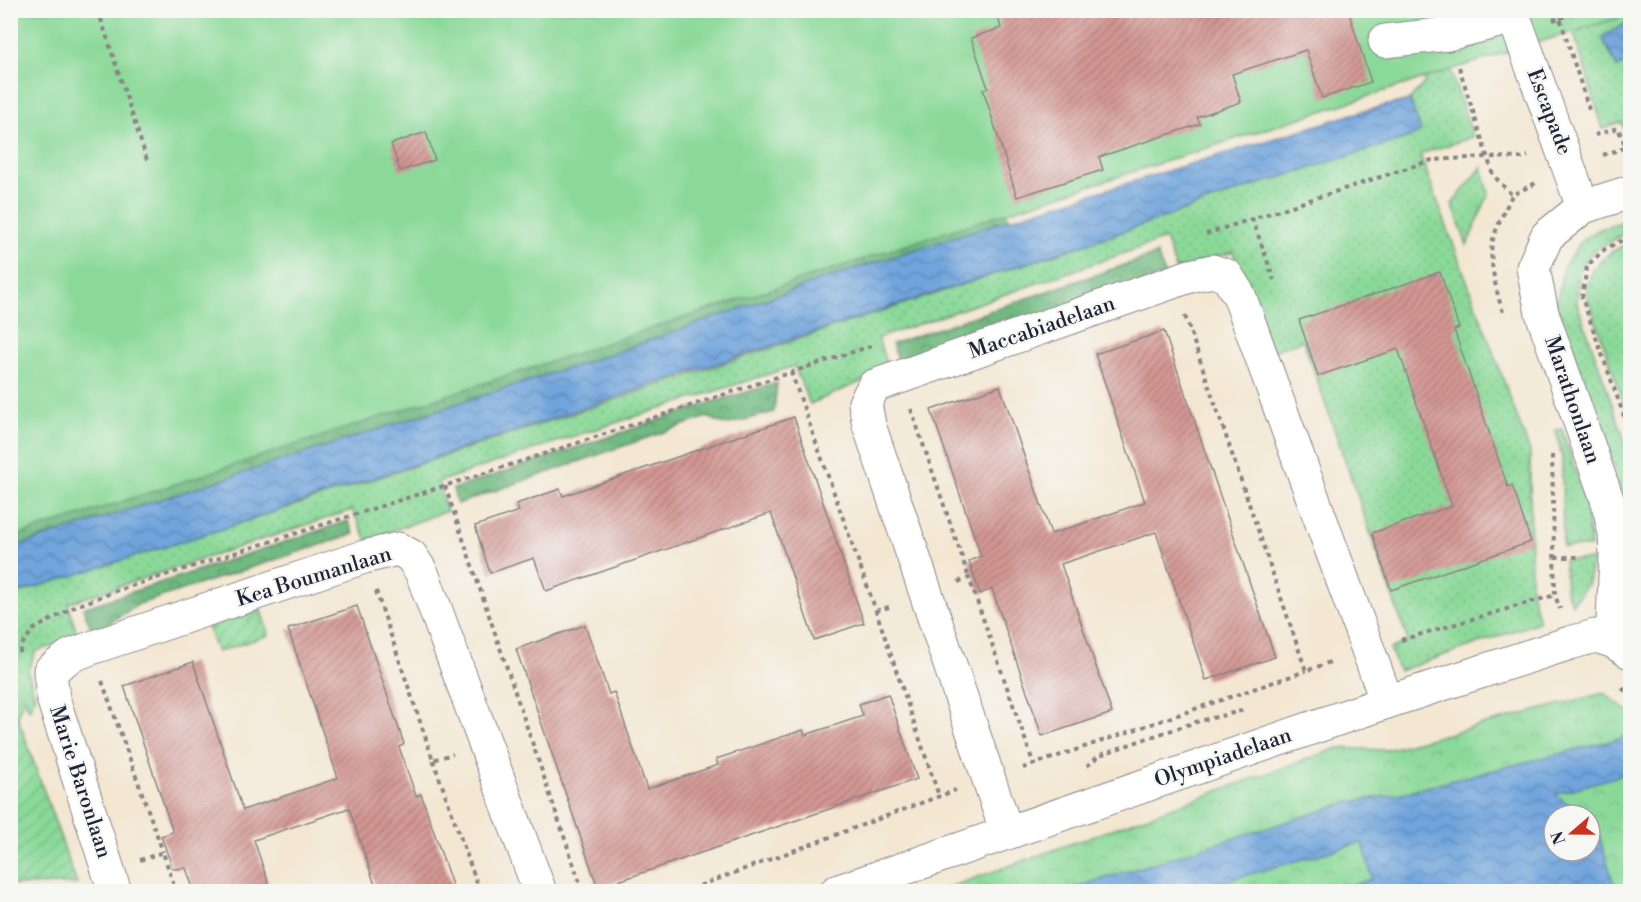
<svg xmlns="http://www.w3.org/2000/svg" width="1641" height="902" font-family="'Libre Bodoni',serif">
	<defs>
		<pattern id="grass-dots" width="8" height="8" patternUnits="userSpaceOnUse" patternTransform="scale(1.5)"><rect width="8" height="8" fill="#8ad998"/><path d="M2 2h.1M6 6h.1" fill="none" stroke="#77ba84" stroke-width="1.8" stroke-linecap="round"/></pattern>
		<pattern id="forest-crowns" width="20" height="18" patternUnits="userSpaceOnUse" patternTransform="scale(1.5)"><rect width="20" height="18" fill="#6fb980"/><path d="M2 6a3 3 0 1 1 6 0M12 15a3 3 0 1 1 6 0" fill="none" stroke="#5b966a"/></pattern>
		<pattern id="park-crowns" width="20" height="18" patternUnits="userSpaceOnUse" patternTransform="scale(1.5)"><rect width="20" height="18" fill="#8ad998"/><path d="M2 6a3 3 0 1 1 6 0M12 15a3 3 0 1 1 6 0" fill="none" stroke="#77ba84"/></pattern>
		<pattern id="garden-furrows" width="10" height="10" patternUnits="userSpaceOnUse" patternTransform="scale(1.5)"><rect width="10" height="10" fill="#8ad998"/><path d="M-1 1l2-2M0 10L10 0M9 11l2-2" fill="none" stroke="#77ba84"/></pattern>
		<pattern id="water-waves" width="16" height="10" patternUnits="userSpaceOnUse" patternTransform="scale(1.5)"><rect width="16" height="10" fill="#70a4dc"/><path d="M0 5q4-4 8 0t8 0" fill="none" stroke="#5c85b4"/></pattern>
		<pattern id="building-hatch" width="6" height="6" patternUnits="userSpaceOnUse" patternTransform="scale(1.5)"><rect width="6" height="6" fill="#d39793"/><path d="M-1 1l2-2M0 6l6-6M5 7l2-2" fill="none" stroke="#ab7b79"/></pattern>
	</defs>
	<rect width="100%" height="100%" fill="#f6f6f2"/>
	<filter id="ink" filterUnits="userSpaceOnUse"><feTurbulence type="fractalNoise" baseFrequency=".0167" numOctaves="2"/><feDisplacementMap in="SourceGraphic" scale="12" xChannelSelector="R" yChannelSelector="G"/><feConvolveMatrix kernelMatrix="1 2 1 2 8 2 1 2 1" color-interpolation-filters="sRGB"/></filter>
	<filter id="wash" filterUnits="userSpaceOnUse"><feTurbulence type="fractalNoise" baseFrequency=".008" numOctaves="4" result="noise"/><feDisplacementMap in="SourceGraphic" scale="24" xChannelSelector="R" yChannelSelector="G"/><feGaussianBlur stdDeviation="1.35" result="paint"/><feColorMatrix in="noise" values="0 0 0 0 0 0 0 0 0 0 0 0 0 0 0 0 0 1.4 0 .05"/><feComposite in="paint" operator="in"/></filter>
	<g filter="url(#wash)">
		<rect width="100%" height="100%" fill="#f3e7d2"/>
		<!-- grass -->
		<g fill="url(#grass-dots)" stroke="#567e6a" stroke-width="1.5">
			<path d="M1584,11H1630V28L1624,24L1616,67L1630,63V133L1627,135L1621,122L1603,129L1569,16Z"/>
			<path d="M1443,48L1473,137L1420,154L1530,452L1531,591L1539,622L1399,671L1390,649L1408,641L1303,340L1267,353L1233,252L1176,269L1165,239L878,338L888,370L810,404L794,366L571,437L438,482L447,511L367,540L352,510L68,603L78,638L36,651L28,671L35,698L29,709L23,697L17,720L11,719L10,595L263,516L1125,231L1253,186L1416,134L1410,100L1425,82L1423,60Z"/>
			<path d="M1482,167L1489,193L1467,245L1452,204Z"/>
			<path d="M1630,219V231L1593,251L1579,271L1577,303L1630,455V530L1614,466L1556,305L1564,266L1583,239L1600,229Z"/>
			<path d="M1630,242V421L1586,293L1592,269L1611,252Z"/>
			<path d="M1562,429L1585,501L1591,547H1563L1562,457L1556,430Z"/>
			<path d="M1564,560H1593L1587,585L1572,604L1566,591Z"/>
		</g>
		<!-- forest -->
		<g fill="url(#forest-crowns)" stroke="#486e5e" stroke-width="1.5">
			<path d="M997,198L1010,219L830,277L605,356L11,548L10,517Z"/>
			<path d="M1157,254L1165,275L900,367L892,344Z"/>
			<path d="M777,383L774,412L726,425L707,417L457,504L453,489L713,402Z"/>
			<path d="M348,521L354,534L139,604L93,633L83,608Z"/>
		</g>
		<!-- park -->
		<path fill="url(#park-crowns)" stroke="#567e6a" stroke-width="1.5" fill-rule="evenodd" d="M1604,693L1630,713V891L936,892L1338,748L1386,750ZM1554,815H1590V851H1554Z"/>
		<!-- garden -->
		<g fill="url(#garden-furrows)" stroke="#567e6a" stroke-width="1.5">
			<path d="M260,608L269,635L217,652L207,627Z"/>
			<path d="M11,718H18L77,884L11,885Z"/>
		</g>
		<!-- pitch -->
		<path fill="#8ad998" stroke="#567e6a" stroke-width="1.5" d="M1623,10L1624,16L1450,70L995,216L25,533L11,539L10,11Z"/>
		<!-- water -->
		<g fill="url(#water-waves)" stroke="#49638c" stroke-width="1.5">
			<path d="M1625,24L1630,28V63L1617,67L1602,37Z"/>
			<path d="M1410,100L1421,131L1413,136L1253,186L1125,231L679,376L225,528L11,595V548L605,356L830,277L1010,219L1360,112Z"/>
			<path d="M1630,736V773L1555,794L1583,815H1554V851H1590V820L1595,823L1616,891H1333L1372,879L1363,843L1356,844L1190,891H1064L1350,802L1398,794Z"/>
		</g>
		<g id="blocks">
			<!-- building -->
			<g fill="url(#building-hatch)">
				<path d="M996,10H1348L1371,82L1322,98L1306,50L1232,74L1241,102L1197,117L1200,124L1099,157L1103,170L1017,197L983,89L988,88L971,38L1001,28Z"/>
				<path d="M426,132L435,160L400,171L391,144Z"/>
				<path d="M1440,272L1459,328L1454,330L1508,487L1512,485L1531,542L1391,590L1372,533L1452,506L1398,349L1318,376L1299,320Z"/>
				<path d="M1164,331L1275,657L1206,680L1156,532L1103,550L1061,564L1112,713L1042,736L992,589L980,594L969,561L981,556L931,410L1000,386L1051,534L1078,525L1145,502L1095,354Z"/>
				<path d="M794,417L864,623L814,640L771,513L546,591L534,558L490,573L475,526L519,511L516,504L560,489L563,496Z"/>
				<path d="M357,606L404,744L399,747L416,796L421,794L454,891H377L349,808L254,840L271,891H194L186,868L173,869L161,836L173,832L124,686L193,662L243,810L338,778L288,629Z"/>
				<path d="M585,625L609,694L614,692L647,789L718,765L716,759L803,730L805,735L863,716L859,704L888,694L917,779L598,888L516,649Z"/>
			</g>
		</g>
	</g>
	<g filter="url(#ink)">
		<use href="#blocks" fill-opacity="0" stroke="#8a8486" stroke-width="1.5"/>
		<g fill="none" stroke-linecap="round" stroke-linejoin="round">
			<defs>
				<g id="minor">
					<path d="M1505,10L1514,17L1583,207"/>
					<path d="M1385,41L1448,34L1514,17"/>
					<path d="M1612,641L1616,556L1615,534L1608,502L1542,313L1533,268L1547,236L1583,207L1630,192"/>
					<path d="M1007,833L869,425L865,403L874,386L1190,276L1212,271L1227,276L1239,295L1387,702"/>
					<path d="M115,892L53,698L50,671L70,656L91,648L364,557L398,549L411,556L422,573L540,892"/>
					<path d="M836,892L1387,702L1570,643L1595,636L1612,641L1630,652"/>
				</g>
			</defs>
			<!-- minor casing -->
			<use href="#minor" stroke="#8a8486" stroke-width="35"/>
			<!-- path -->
			<g stroke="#8a8486" stroke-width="4" stroke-dasharray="4.5 4.5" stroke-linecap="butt">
				<path d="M98,10L147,160"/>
				<path d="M1560,18L1584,10"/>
				<path d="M1553,20L1560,18L1590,113"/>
				<path d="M1459,67L1493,175L1512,195"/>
				<path d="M1595,135L1618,128L1630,157"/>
				<path d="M1603,155L1630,146"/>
				<path d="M1252,218L1274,280"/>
				<path d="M1206,234L1432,160L1488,157L1521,158L1528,156"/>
				<path d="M1630,236L1605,249L1587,266L1582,298L1630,433"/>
				<path d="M1503,312C1497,296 1489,260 1492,243C1495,230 1506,208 1512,195L1538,182"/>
				<path d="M1185,316L1306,671L1333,661"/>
				<path d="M791,372L876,611L939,796"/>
				<path d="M911,409L969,578"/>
				<path d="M1552,455L1555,595L1560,609"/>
				<path d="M445,486L583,892"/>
				<path d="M1555,557H1582"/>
				<path d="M958,582L969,578L1034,765"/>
				<path d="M376,591L433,760L453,754"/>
				<path d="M876,611L892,606"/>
				<path d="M1401,640L1555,595"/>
				<path d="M20,653V647L34,629L76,606L119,590L541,455L874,345"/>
				<path d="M102,681L163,852"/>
				<path d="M1622,688L1630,695"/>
				<path d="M433,760L480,892"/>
				<path d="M1087,766L1100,755L1142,740L1196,722L1245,710"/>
				<path d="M1023,768L1306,671"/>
				<path d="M140,860L163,852L176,892"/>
				<path d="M683,892L956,790"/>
			</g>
			<!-- minor -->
			<use href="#minor" stroke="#fff" stroke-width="33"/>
		</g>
	</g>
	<g text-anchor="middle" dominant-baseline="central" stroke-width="4.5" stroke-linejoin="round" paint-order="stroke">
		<!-- street labels -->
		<g font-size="21" fill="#22223b" stroke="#f6f6f2">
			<text transform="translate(1549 112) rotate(69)">Escapade</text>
			<text transform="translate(1042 328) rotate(-19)">Maccabiadelaan</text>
			<text transform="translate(1572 400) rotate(71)">Marathonlaan</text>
			<text transform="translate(314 577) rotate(-17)">Kea Boumanlaan</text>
			<text transform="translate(1223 758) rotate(-19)">Olympiadelaan</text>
			<text transform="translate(80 782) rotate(72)">Marie Baronlaan</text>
		</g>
	</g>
	<!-- margin -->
	<rect width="1641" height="902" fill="none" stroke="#f6f6f2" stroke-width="36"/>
	<!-- north arrow -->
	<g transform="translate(1572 833) rotate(250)"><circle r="28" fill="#f6f6f2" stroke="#a1a1a9" stroke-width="1.5"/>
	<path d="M0-4.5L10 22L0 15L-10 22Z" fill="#c8321e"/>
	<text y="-9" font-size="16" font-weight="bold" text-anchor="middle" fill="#22223b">N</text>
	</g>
</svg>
